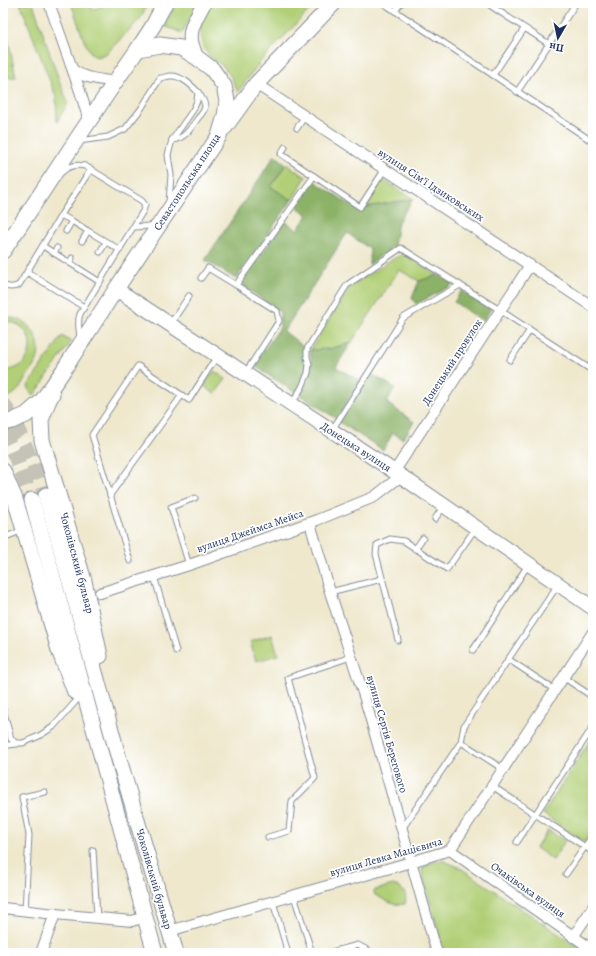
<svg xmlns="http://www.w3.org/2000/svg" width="596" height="956" font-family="Alegreya,serif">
	<rect width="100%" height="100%" fill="#fff"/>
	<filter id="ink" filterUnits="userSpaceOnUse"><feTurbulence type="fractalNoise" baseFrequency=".025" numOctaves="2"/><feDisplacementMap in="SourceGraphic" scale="8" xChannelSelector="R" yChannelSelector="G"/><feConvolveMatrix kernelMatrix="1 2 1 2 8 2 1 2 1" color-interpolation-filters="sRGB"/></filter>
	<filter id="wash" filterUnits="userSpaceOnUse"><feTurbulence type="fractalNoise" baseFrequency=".012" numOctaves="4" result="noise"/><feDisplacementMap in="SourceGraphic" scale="16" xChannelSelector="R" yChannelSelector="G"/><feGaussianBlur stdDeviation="0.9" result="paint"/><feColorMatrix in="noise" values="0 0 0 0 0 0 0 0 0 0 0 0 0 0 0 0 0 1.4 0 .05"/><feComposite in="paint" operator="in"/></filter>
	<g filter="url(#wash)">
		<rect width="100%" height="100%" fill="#efe8cd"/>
		<!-- green -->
		<g fill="#b1cf76" stroke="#667f6a">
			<path d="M20,3H33L54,66L68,103L57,122L56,97Z"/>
			<path d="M71,3H90L92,10L110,3H148L140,19L107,53L98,57L92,55L84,41Z"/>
			<path d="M176,3H198L182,33L164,26Z"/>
			<path d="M211,3H316L261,61L238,92L231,77L223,66L210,57L203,47L200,34L202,20Z"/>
			<path d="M8,39L16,77H3V44Z"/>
			<path d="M286,164L306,177L292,200L271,187Z"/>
			<path d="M382,179L413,199L366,207Z"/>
			<path d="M403,254L438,275L419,281L399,270L351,343L329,349L310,350L350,287L389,261Z"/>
			<path d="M8,317C12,318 16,319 20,320C34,327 43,345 37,360C35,366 30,371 27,376C20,388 17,395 3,399V370C39,372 39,319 3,322V318Z"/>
			<path d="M62,336L71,342L33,397L28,386Z"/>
			<path d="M214,371L226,379L215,394L204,386Z"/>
			<path d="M272,635L278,655L256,661L250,642Z"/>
			<path d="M593,736V830L585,842L543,814Z"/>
			<path d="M548,830L565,841L553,860L536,848Z"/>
			<path d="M441,860L459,867L587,953H444L422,872L423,868L433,862Z"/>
			<path d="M393,885C403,887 408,895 405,904C392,906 387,901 375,895L374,892L375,890Z"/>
		</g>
		<!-- forest -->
		<g fill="#8cb267" stroke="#547062">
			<path d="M275,155L286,164L271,187L292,200L236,279L205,260Z"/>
			<path d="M314,181L357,209L363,211L366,207L413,199L398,222L394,246L369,265L370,249L347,233L284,331L305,348L307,363L306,371L296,393L253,365L280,328V312L241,284L285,221L297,230L308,215L297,207Z"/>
			<path d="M438,275L453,283L451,286L416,304L412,298L419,281Z"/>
			<path d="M462,290L491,309L483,321L454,302Z"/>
			<path d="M351,343L336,367L360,381L337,419L300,395C305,387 312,376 312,366C312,360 310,355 310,350L329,349Z"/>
			<path d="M370,373L395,388L387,403L414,422L403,439L393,433L383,450L339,422Z"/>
		</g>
	</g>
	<g filter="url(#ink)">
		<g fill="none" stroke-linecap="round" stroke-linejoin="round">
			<!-- primary-tunnel -->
			<g stroke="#c5c3b7" stroke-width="15" stroke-dasharray="15 8" stroke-linecap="butt">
				<path d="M3,403C21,432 33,464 46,495"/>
				<path d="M3,430L18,463L32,500"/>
			</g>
			<defs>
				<g id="lane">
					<path d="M383,3L493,75L593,142"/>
					<path d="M489,3L491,6L549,44"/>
					<path d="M395,11L401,3"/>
					<path d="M493,75L524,29"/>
					<path d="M517,92L576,3"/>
					<path d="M297,128L305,116"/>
					<path d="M172,140C185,139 191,128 198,118C201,115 204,111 205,107C205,102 201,96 198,92"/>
					<path d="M79,141L108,137L125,129L141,109L160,78C163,78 167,76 170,76C181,75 191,85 198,92L197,101L193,110L172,140L168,155L171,175L169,203"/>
					<path d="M285,147L281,154L360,207L385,169"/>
					<path d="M62,172C69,165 76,164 85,166L142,201L145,205L143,211L80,314C77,322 79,329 80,337"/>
					<path d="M72,221L61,215L91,169"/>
					<path d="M134,227L149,226L154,224"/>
					<path d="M66,231L72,221L88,231"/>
					<path d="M82,241L88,231L120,250"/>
					<path d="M43,246L54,253"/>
					<path d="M57,248L54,253L70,263"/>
					<path d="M100,252L106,242"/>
					<path d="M72,258L70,263L100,282"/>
					<path d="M27,272L84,307"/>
					<path d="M201,278L208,268L236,285L314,176"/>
					<path d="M3,285C9,288 13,288 19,285L61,215"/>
					<path d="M236,285L277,311L279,321L246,372"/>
					<path d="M171,323L189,296"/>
					<path d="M510,360L530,330"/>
					<path d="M292,404L302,387L308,373L309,364L307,357V349L347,285L401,248L495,307L593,371"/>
					<path d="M332,430L403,318L460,285"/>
					<path d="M110,495L182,395"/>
					<path d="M435,519L443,507"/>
					<path d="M3,538L23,530"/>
					<path d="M415,549L423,538"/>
					<path d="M130,561L92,435L138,366L189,400L217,356"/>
					<path d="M189,565L171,507L195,498"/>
					<path d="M154,576L176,651"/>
					<path d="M330,592L382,579"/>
					<path d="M398,640L376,554L377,545L390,539L404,541L447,569L475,529"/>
					<path d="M473,650L528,565"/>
					<path d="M508,659L555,690"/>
					<path d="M563,677L593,697"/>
					<path d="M3,709L11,739L16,743H23L39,736L53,727L78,699"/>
					<path d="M461,742L503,769"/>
					<path d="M3,748L8,745L17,744"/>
					<path d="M492,786L593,852"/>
					<path d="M402,829L461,742L464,726L557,586"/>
					<path d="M268,837L289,831L292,801L315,778L288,678L351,657"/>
					<path d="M517,842L593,727"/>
					<path d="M93,850L97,918"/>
					<path d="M566,874L593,835"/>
					<path d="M294,896L312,953"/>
					<path d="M273,902L288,953"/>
					<path d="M25,911L29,835L22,797L45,792"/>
					<path d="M328,953L358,945L373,953"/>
				</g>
				<g id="street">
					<path d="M49,3L80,91L89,121"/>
					<path d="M73,70C85,79 101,79 115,82"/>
					<path d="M256,84L593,307"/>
					<path d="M394,472L530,265"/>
					<path d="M310,523L330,592L365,699L437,953"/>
					<path d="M100,593L189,565L317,520L374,497L401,476"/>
					<path d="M450,850L593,950"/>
					<path d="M3,908L55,914L132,921L145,917"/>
					<path d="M169,931L411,862L450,850L593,632"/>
					<path d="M573,937L593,907"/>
					<path d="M41,953L55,914"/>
				</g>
				<g id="secondary">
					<path d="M196,57C195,54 193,49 192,45C187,31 197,16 204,3"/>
					<path d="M116,289L401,476L593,608"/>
				</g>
				<g id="primary">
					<path d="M225,127L256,84L334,3"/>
					<path d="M3,251L75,142L115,82L138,49L153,26L165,3"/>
					<path d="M52,394L48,402L41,420L42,440L84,581L100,656"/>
					<path d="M3,423L12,421L26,415L41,402L63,371L116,289L219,136L225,116L227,101L224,86L212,69L196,57L181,48L160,45L138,49"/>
					<path d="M3,471L15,499L59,650L75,692"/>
					<path d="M46,495L119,759L176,953"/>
					<path d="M32,500L145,917L155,953"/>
				</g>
			</defs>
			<!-- lane casing -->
			<use href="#lane" stroke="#858c96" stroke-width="7"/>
			<!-- street casing -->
			<use href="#street" stroke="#858c96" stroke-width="12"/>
			<!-- secondary casing -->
			<use href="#secondary" stroke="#858c96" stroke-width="16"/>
			<!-- primary casing -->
			<use href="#primary" stroke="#858c96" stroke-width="17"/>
			<!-- lane -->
			<use href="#lane" stroke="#fff" stroke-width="5"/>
			<!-- street -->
			<use href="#street" stroke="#fff" stroke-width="10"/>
			<!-- secondary -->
			<use href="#secondary" stroke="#fff" stroke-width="14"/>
			<!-- primary -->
			<use href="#primary" stroke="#fff" stroke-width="15"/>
		</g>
	</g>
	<g text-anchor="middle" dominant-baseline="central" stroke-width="3.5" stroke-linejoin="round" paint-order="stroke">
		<!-- street labels -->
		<g font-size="11" fill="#1b2f5e" stroke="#fff">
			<text transform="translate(187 182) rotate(-57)">Севастопольська площа</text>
			<text transform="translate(431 185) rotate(33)">вулиця Сімʼї Ідзиковських</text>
			<text transform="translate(452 362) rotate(-57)">Донецький провулок</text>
			<text transform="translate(356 447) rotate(33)">Донецька вулиця</text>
			<text transform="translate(250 531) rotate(-19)">вулиця Джеймса Мейса</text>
			<text transform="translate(77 563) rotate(75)">Чоколівський бульвар</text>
			<text transform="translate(387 734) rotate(74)">вулиця Сергія Берегового</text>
			<text transform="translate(386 857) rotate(-16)">вулиця Левка Мацієвича</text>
			<text transform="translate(154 879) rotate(74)">Чоколівський бульвар</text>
			<text transform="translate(528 890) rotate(35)">Очаківська вулиця</text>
		</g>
	</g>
	<!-- margin -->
	<rect width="596" height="956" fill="none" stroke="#fff" stroke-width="16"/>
	<!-- north arrow -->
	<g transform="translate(558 38) rotate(189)" stroke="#ffffff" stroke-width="3" paint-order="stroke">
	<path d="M0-3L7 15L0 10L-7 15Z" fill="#1b2f5e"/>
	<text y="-6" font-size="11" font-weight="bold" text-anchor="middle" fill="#1b2f5e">Пн</text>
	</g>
</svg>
